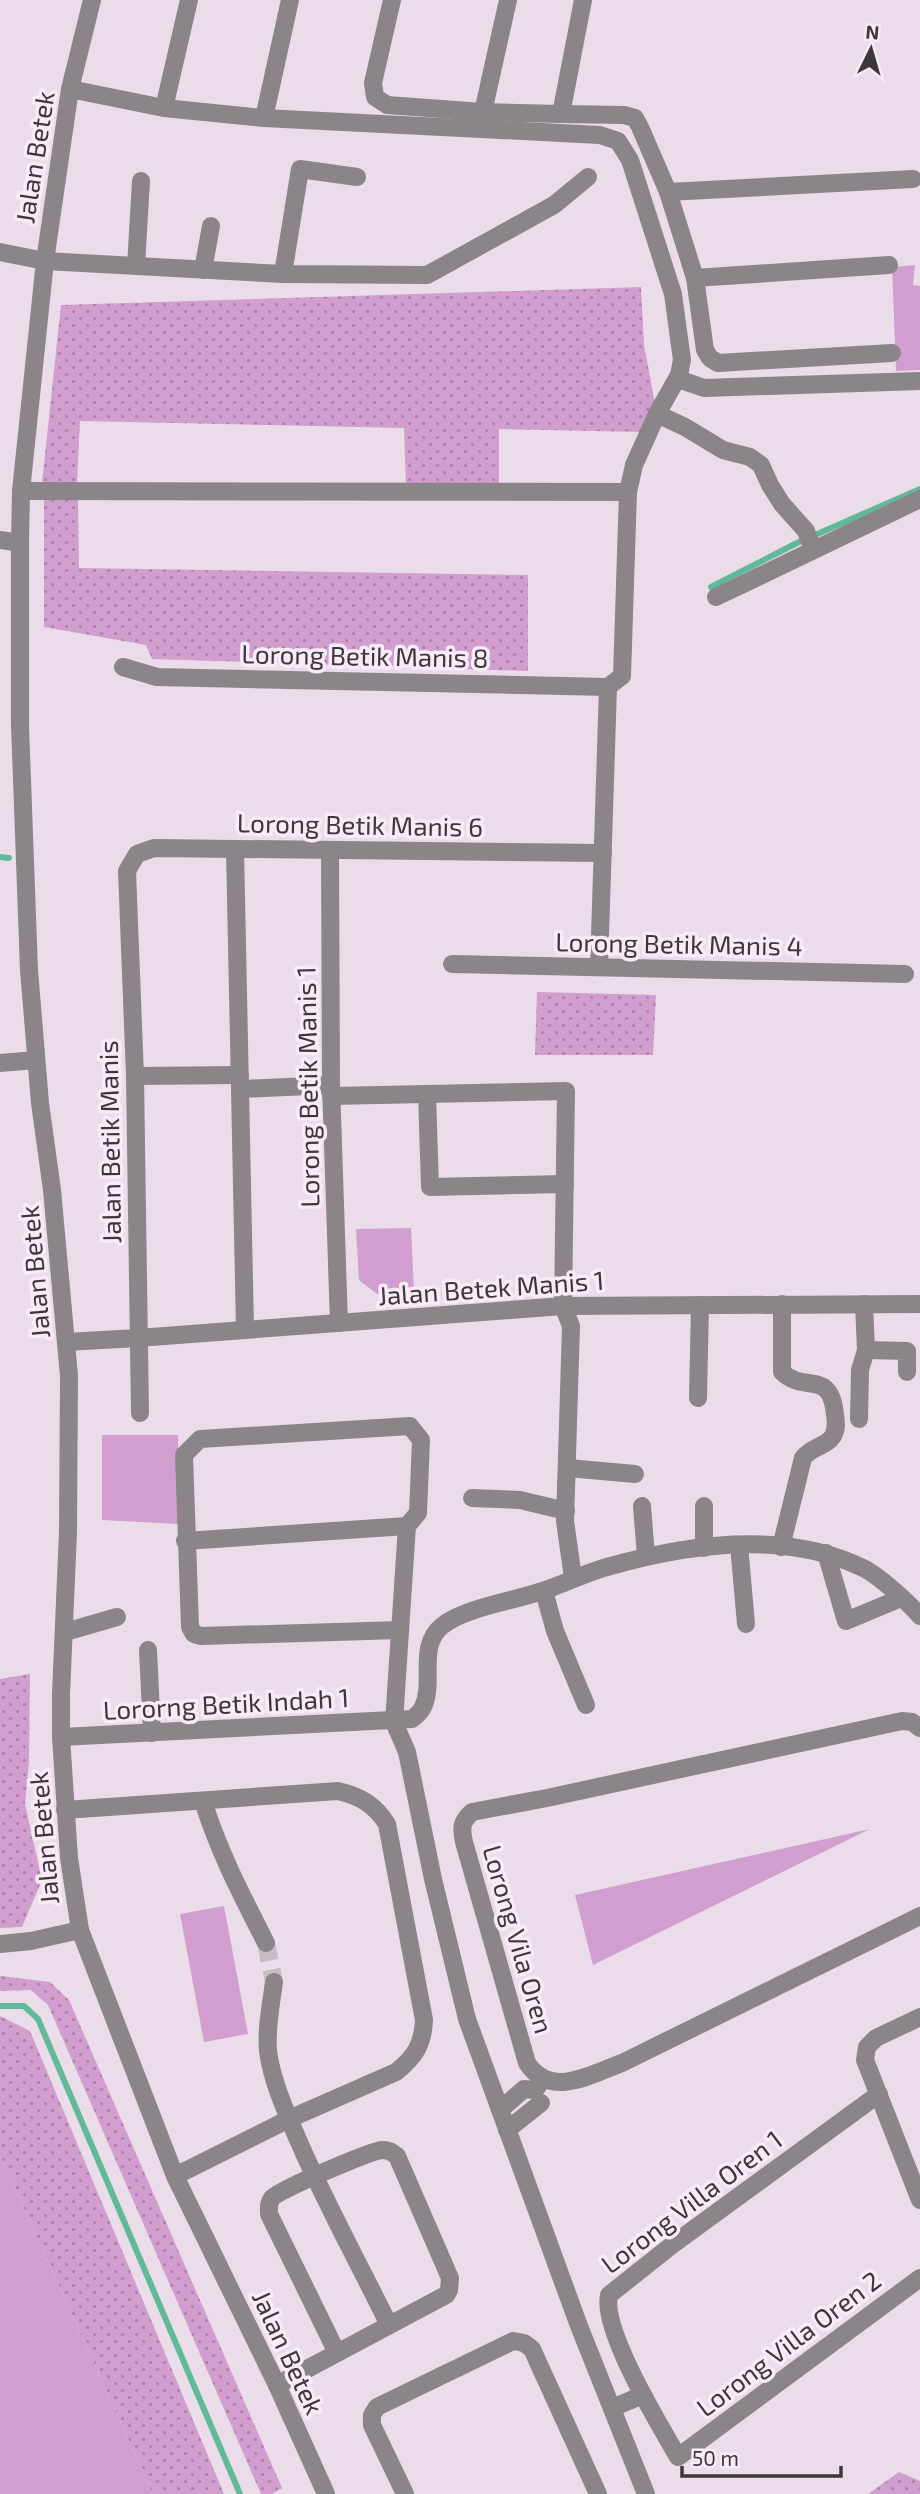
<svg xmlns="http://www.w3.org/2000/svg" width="920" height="2494" font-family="'Exo 2',sans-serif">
	<defs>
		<pattern id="grass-dots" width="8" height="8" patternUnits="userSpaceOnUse" patternTransform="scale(1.75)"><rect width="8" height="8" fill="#d29ecf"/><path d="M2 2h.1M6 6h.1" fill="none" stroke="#ac82a9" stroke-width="1.8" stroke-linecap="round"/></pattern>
	</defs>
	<rect width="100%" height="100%" fill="#eadde9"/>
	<!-- grass -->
	<g fill="url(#grass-dots)">
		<path d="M641,287L644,345L656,408L644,432L499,429V486H406L404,428L80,421L77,485L42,483L61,305Z"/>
		<path d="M44,498H78L79,568L528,575V671L152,659L146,645L44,627Z"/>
		<path d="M537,992L656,995L653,1055H535Z"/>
		<path d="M30,1674L29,1762L25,1804L42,1880L22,1927L0,1928V1679Z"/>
		<path d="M0,1976L50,1982L69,2000L282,2488L272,2494H261L48,2005L31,1990L0,1991Z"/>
		<path d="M0,2016L30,2031L224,2494H153L0,2155Z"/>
		<path d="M899,2472L920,2481V2494H868Z"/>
	</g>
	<!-- park -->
	<g fill="#d29ecf">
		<path d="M915,265L913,285L920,286V370L896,371L892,267Z"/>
		<path d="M411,1228L414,1292L377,1294L359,1280L356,1229Z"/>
		<path d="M102,1435H178V1524L102,1520Z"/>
		<path d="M870,1829L593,1965L575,1895Z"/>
		<path d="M224,1906L248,2034L204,2042L180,1914Z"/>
		<path d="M0,2155L153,2494H0Z"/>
	</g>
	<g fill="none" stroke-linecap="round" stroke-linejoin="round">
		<!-- stream -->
		<g stroke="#62b99a" stroke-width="6">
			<path d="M711,587L799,542L920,489"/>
			<path d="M0,857L9,858"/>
			<path d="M0,2006H24L38,2019L240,2494"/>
		</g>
		<!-- minor-tunnel -->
		<path stroke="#c7bcc6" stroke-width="18" stroke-dasharray="18 9" stroke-linecap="butt" d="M266,1943L274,1982"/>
		<!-- minor -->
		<g stroke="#8b858a" stroke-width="18">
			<path d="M92,0L70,89L45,261L21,491L20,543V725L29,970L40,1103L52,1190L69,1376L68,1532L61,1694V1737L69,1858L80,1930L175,2176L277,2385L326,2494"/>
			<path d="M392,0L373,83L375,97L387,105L483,112L561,114"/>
			<path d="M583,0L561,114L624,115L635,118L640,127L668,192L695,278L705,350L710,358L718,363L892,353"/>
			<path d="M70,89L164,108L264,118L600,135L618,141L630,160L673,294L682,360L679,375L657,414L634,465L628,492L622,676L608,687"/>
			<path d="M164,108L189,0"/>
			<path d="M483,112L508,0"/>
			<path d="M264,118L290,0"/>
			<path d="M668,192L913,179"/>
			<path d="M0,252L45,261L283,274L427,275L554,205L588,177"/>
			<path d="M136,266L141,181"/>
			<path d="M203,270L211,226"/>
			<path d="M283,274L300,169L357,177"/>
			<path d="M695,278L889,265"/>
			<path d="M678,379L704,388L920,381"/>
			<path d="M657,414L685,427L723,450L750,457L761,465L770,485L782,504L806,531L813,550"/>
			<path d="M21,491L628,492"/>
			<path d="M0,540L20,543"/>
			<path d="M716,597L920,499"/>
			<path d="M123,667L157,677L608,687"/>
			<path d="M235,849L245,1329"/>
			<path d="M330,850L331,1085L339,1323"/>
			<path d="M452,964L905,974"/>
			<path d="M599,967L608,687"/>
			<path d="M0,1063L36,1060"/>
			<path d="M135,1076L240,1075"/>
			<path d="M241,1089L331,1085"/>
			<path d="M427,1094L430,1187L565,1184"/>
			<path d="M331,1096L566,1091L563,1306L571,1326L565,1521L573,1578"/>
			<path d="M66,1342L138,1338L563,1306L920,1304"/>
			<path d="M866,1350L907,1351V1372"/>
			<path d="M698,1398L700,1305"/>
			<path d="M140,1413L135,1076L127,871L137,854L154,848L603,853"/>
			<path d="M859,1419L860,1370L866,1350L864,1304"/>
			<path d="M568,1468L635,1474"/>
			<path d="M472,1498L520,1500L566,1511"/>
			<path d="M642,1506L646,1556"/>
			<path d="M407,1526L394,1722L407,1752L433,1879L467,2019L579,2326L646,2494"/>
			<path d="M185,1541L407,1526"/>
			<path d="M739,1545L746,1624"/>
			<path d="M781,1547L803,1458C812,1446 826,1447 833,1436C837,1429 836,1422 835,1415C831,1368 804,1394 782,1372V1304"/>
			<path d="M704,1548V1506"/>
			<path d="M826,1553L846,1621L901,1598"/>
			<path d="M544,1591L555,1631L586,1705"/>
			<path d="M400,1630L201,1636L194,1634L190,1627L184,1455L200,1439L410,1426L421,1440L418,1513L407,1526"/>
			<path d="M65,1632L117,1617"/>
			<path d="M148,1650L152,1733"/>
			<path d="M920,1728L912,1722L902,1721L547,1798L472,1812C461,1822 461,1828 464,1842L527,2063C551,2099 589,2075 622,2063L920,1916"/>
			<path d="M61,1737L412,1719C416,1716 421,1711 423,1707C435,1682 417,1646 442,1626C463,1608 514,1601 542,1591C564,1584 585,1573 607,1567C687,1544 786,1530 863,1568C878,1575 909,1603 920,1616"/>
			<path d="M203,1801C219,1852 242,1896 266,1943"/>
			<path d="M65,1810L338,1791C360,1796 375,1805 387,1824L424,2020C423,2044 415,2057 396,2072L289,2119L175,2176"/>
			<path d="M0,1944L31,1941L80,1930"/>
			<path d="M274,1982C271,2005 266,2028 268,2051C272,2082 287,2114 299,2142C326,2204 359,2264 389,2325"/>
			<path d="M920,2017L876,2038L867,2047L865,2060L920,2200"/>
			<path d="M879,2094L672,2245L609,2295C601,2329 659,2424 678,2457L920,2278"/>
			<path d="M500,2110L524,2089L535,2090L542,2080"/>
			<path d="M507,2130L541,2103"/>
			<path d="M277,2385L446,2295L449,2290L450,2278L397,2156C392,2152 389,2150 382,2150C371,2151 276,2191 272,2198C268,2203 269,2208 269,2214L337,2353"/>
			<path d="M612,2408L643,2395"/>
			<path d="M405,2494L372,2425V2415L377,2407L513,2341L524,2343L532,2349L598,2494"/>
		</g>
	</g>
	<g text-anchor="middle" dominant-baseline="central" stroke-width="7" stroke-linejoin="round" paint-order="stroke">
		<!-- street labels -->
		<g font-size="26" fill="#3c373c" stroke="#f8eaf6">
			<text transform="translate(34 157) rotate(-81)">Jalan Betek</text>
			<text transform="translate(365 655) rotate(1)">Lorong Betik Manis 8</text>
			<text transform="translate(360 824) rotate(1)">Lorong Betik Manis 6</text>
			<text transform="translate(679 943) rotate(1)">Lorong Betik Manis 4</text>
			<text transform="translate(307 1087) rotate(-91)">Lorong Betik Manis 1</text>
			<text transform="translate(109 1142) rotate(-91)">Jalan Betik Manis</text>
			<text transform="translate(34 1272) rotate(-95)">Jalan Betek</text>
			<text transform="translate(491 1287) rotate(-4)">Jalan Betek Manis 1</text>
			<text transform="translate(226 1703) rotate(-3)">Lororng Betik Indah 1</text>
			<text transform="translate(43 1838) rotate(-95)">Jalan Betek</text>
			<text transform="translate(519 1939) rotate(74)">Lorong Vila Oren</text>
			<text transform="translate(691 2201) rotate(-37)">Lorong Villa Oren 1</text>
			<text transform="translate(788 2343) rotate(-37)">Lorong Villa Oren 2</text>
			<text transform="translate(289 2352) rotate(65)">Jalan Betek</text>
		</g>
	</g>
	<!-- north arrow -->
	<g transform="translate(871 49) rotate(5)" stroke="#f8eaf6" stroke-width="5" paint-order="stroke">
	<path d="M0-5L12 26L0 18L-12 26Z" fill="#3c373c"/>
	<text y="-10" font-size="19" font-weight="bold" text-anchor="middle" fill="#3c373c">N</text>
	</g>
	<!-- scale -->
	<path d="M682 2466v10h159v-10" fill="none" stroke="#3c373c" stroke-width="3.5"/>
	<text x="692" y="2466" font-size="21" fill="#3c373c" stroke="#f8eaf6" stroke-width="5" paint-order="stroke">50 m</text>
</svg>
